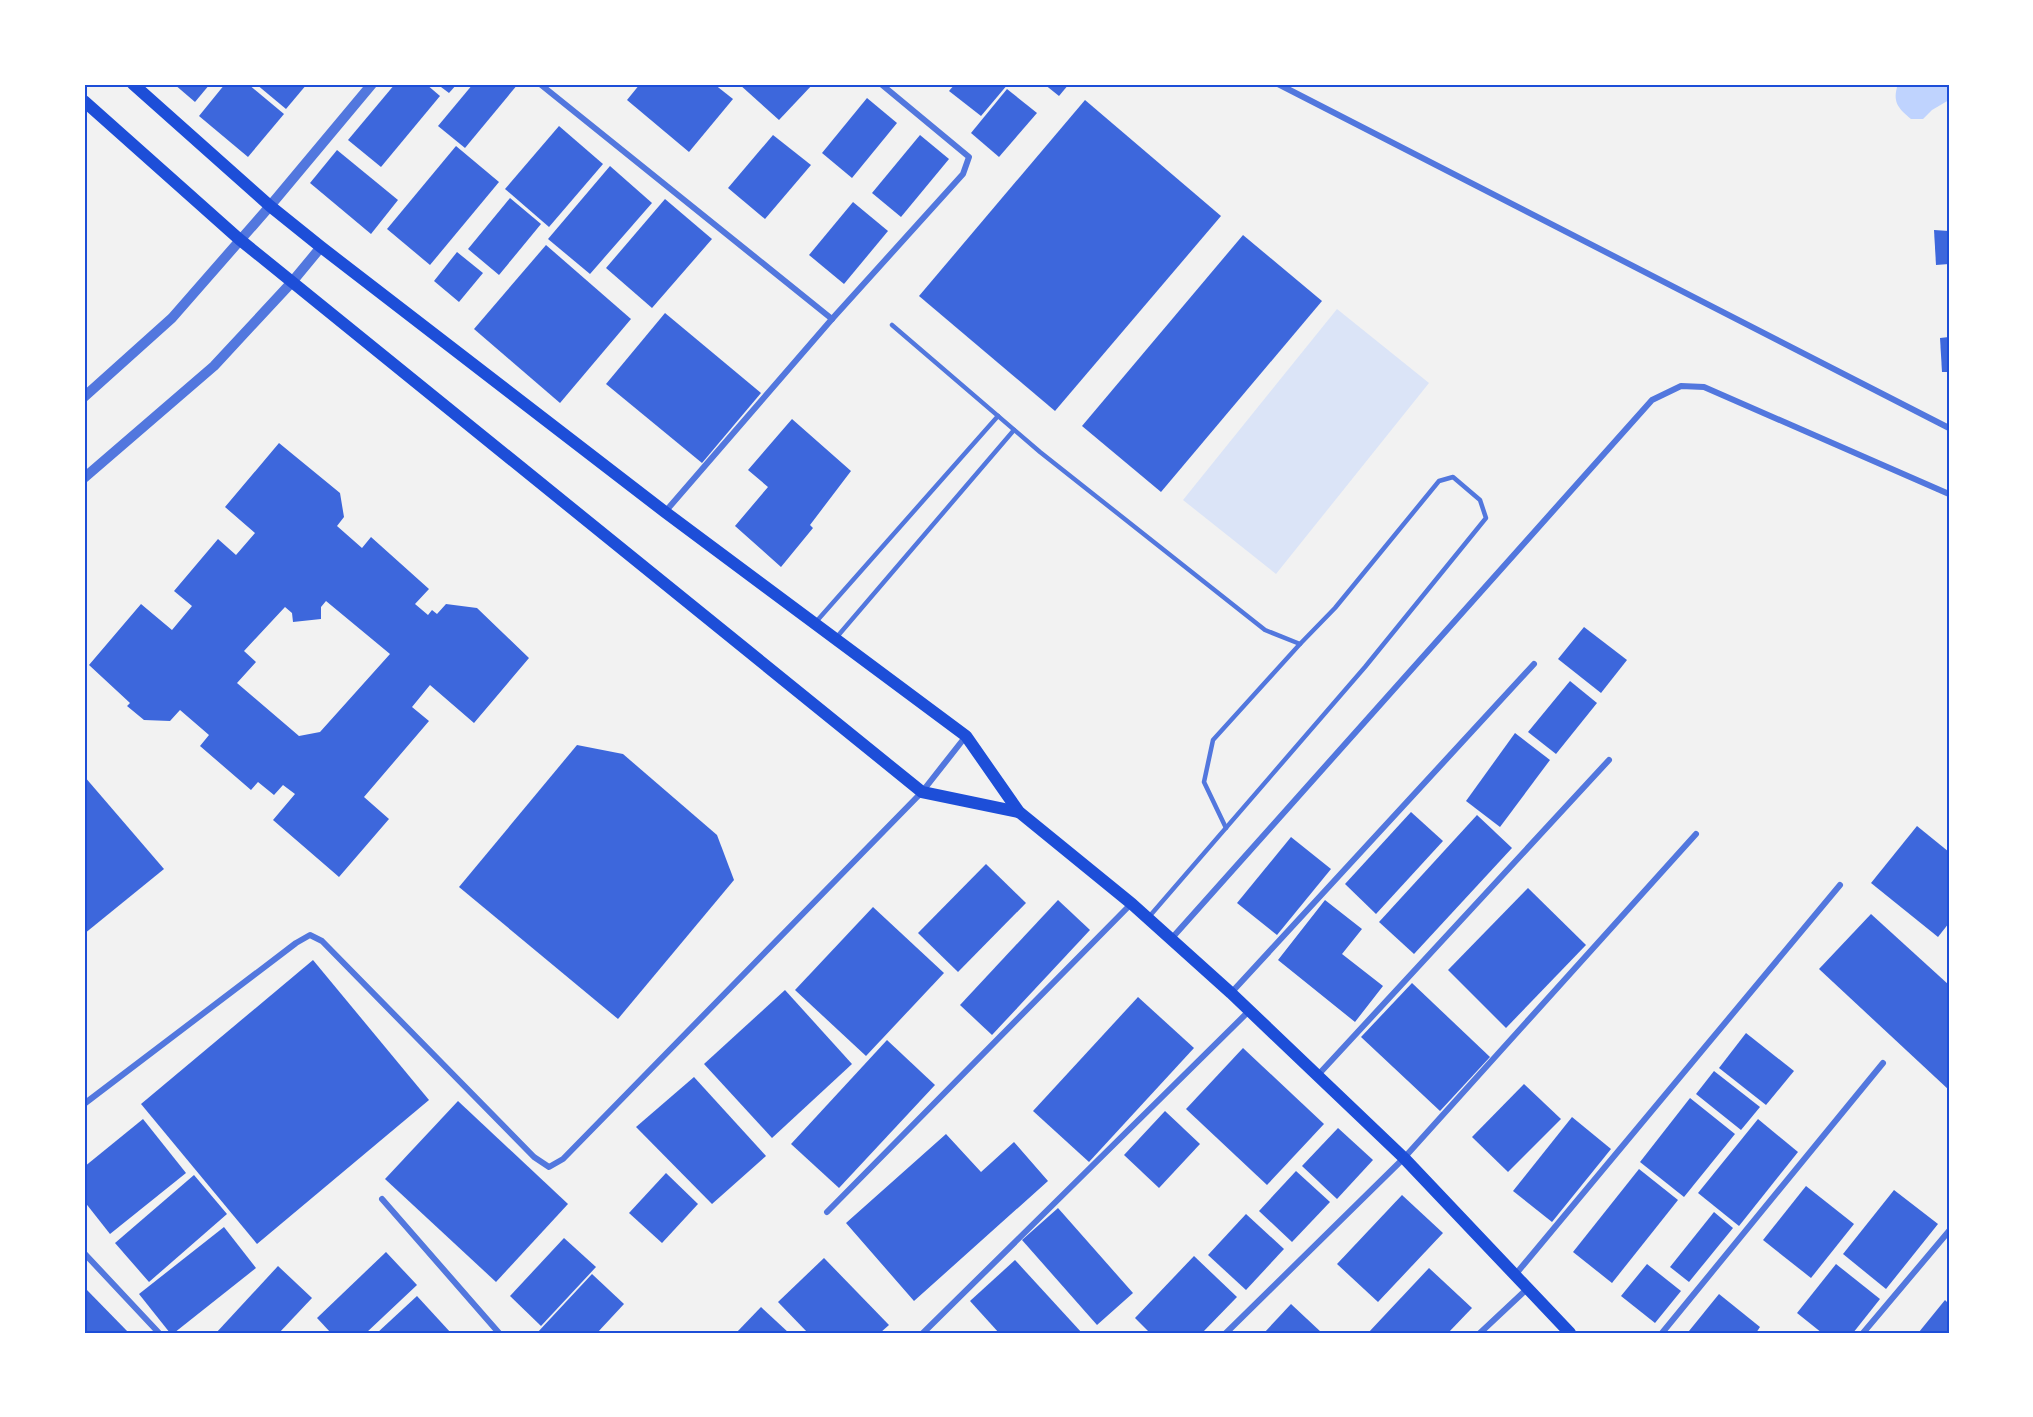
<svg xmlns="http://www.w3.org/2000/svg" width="2033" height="1417" font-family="'Alegreya Sans',sans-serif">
	<rect width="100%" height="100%" fill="#f2f2f2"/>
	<!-- green -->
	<path fill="#dbe4f7" d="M1337,309L1429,383L1276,574L1183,500Z"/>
	<!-- water -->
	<path fill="#bfd3fe" d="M1898,84H1949V100L1932,110L1923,119H1911C1898,108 1892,102 1898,84Z"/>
	<!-- building -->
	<g fill="#3d67dc" fill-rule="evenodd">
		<path d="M174,84H210L195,102Z"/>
		<path d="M225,84H248L284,114L248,157L199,116Z"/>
		<path d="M256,84H307L286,109Z"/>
		<path d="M395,84H426L440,96L381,167L348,140Z"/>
		<path d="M437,84H457L449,93Z"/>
		<path d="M473,84H518L465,148L438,126Z"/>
		<path d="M640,84H714L733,99L689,152L627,100Z"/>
		<path d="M739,84H813L779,120Z"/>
		<path d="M955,84H1008L981,116L949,91Z"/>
		<path d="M1044,84H1069L1059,96Z"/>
		<path d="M1007,89L1037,113L999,157L971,133Z"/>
		<path d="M867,98L897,123L852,178L822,153Z"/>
		<path d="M1085,100L1221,216L1055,411L919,296Z"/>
		<path d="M559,126L603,164L549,227L505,189Z"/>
		<path d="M773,135L811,165L765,219L728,188Z"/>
		<path d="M920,135L949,159L901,217L872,193Z"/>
		<path d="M456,146L499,182L430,265L387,229Z"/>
		<path d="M337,150L398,200L371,234L310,183Z"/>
		<path d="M610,166L652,203L590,274L548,239Z"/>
		<path d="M510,198L541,224L499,275L468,249Z"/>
		<path d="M665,199L712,239L652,308L606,268Z"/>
		<path d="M853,202L888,231L844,284L809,255Z"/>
		<path d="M1934,230L1949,231V264L1936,265Z"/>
		<path d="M1243,235L1322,301L1161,492L1082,426Z"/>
		<path d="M546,245L631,319L560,403L474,329Z"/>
		<path d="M457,252L483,273L459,302L434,281Z"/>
		<path d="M665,313L761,393L702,463L606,384Z"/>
		<path d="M1949,337V372H1942L1940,338Z"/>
		<path d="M792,419L851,471L810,525L813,528L781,567L735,526L768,487L748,470Z"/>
		<path d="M279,443L340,493L344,517L337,526L362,548L371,537L429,589L415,604L428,615L432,610L437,614L446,604L477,608L529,658L474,723L430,685L412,707L429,721L364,797L389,819L339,877L273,820L295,794L283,785L274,795L258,782L251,790L200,746L209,735L180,710L170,721L144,720L127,706L130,703L89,665L141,604L172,630L192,606L174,591L218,539L236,555L255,533L225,507ZM326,601L390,654L320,732L299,736L237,683L256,662L244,651L285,607L292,613L293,622L321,619V607Z"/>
		<path d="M1584,627L1627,660L1601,693L1558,659Z"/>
		<path d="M1570,681L1597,703L1556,754L1528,732Z"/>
		<path d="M1515,733L1550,760L1500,827L1466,801Z"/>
		<path d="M577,745L623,754L717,835L734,880L618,1019L459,887Z"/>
		<path d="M84,776L164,869L84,934Z"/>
		<path d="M1411,812L1443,841L1376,914L1345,884Z"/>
		<path d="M1477,815L1512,848L1414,954L1379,922Z"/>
		<path d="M1917,826L1949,852V923L1938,937L1871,883Z"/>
		<path d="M1291,837L1331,869L1277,935L1237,903Z"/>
		<path d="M986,864L1026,903L958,972L918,933Z"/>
		<path d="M1528,888L1586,945L1506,1028L1448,970Z"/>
		<path d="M1058,900L1090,930L992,1035L960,1005Z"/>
		<path d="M1325,900L1362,929L1342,954L1383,986L1355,1022L1278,960Z"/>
		<path d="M873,907L944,973L866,1056L795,990Z"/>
		<path d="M1871,914L1949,985V1090L1819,969Z"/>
		<path d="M313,960L429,1100L257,1244L141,1104Z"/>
		<path d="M1412,983L1490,1057L1440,1111L1361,1037Z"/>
		<path d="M785,990L852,1064L772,1138L704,1064Z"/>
		<path d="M1138,997L1194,1048L1089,1162L1033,1111Z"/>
		<path d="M1746,1033L1794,1071L1766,1105L1719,1068Z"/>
		<path d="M887,1040L935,1085L839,1188L791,1144Z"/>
		<path d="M1243,1048L1324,1124L1267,1185L1186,1109Z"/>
		<path d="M1714,1071L1760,1107L1741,1130L1696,1094Z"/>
		<path d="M694,1077L766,1156L712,1204L636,1127Z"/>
		<path d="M1524,1084L1561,1119L1508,1172L1472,1137Z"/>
		<path d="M1690,1098L1735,1134L1684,1197L1640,1162Z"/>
		<path d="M458,1101L568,1204L496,1282L385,1179Z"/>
		<path d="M1165,1111L1200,1144L1159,1188L1124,1155Z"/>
		<path d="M1572,1117L1611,1149L1552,1222L1513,1191Z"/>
		<path d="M143,1119L186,1173L110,1234L84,1201V1167Z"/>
		<path d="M1758,1119L1798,1152L1739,1226L1698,1193Z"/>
		<path d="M1338,1128L1373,1160L1337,1199L1302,1166Z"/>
		<path d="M946,1134L981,1172L1014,1142L1048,1181L914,1301L846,1223Z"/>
		<path d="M1639,1169L1678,1200L1612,1283L1573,1252Z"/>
		<path d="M1296,1171L1330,1202L1292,1242L1259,1211Z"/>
		<path d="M666,1173L698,1204L662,1243L629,1213Z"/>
		<path d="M194,1175L227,1214L149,1282L115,1243Z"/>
		<path d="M1806,1186L1854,1224L1811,1278L1763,1240Z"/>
		<path d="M1894,1190L1938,1224L1886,1289L1843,1254Z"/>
		<path d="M1402,1195L1443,1233L1378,1302L1337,1264Z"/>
		<path d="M1058,1208L1133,1293L1097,1325L1022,1240Z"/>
		<path d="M1714,1212L1733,1228L1689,1282L1670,1267Z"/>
		<path d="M1246,1214L1284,1249L1246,1290L1208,1255Z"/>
		<path d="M224,1227L256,1268L174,1333H170L139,1294Z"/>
		<path d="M564,1238L596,1267L541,1326L510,1296Z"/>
		<path d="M386,1252L417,1285L366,1333H331L317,1318Z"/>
		<path d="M1194,1256L1237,1297L1202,1333H1150L1135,1318Z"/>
		<path d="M824,1258L889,1325L880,1333H808L778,1302Z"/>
		<path d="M1015,1260L1082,1333H999L970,1301Z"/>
		<path d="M1647,1264L1681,1291L1655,1323L1621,1296Z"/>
		<path d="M1836,1264L1880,1299L1853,1333H1822L1797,1313Z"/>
		<path d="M278,1266L312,1298L279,1333H216Z"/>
		<path d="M1429,1268L1472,1308L1448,1333H1368Z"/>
		<path d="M592,1274L624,1304L597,1333H537Z"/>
		<path d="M86,1289L129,1333H84V1291Z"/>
		<path d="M1719,1294L1760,1327L1756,1333H1691L1689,1331Z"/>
		<path d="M417,1296L451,1333H377Z"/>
		<path d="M1945,1300L1949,1304V1333H1921L1919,1332Z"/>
		<path d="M1291,1304L1322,1333H1264Z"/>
		<path d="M761,1307L789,1333H736Z"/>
	</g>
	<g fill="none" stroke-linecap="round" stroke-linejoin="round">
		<!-- service -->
		<g stroke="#5277de" stroke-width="4.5">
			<path d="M892,325L1040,452L1265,630L1300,644L1335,608L1439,481L1453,477L1480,500L1486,518L1365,667L1148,918"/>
			<path d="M815,623L998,416"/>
			<path d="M836,638L1014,430"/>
			<path d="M1226,828L1204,782L1213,740L1300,644"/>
		</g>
		<!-- minor -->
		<g stroke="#5277de" stroke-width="6">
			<path d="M540,84L832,319"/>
			<path d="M1278,84L1949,428"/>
			<path d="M665,512L832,319L963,174L969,157L881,84"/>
			<path d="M1172,938L1652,400L1681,386L1704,387L1949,494"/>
			<path d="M1231,993L1534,664"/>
			<path d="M1318,1075L1609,760"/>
			<path d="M84,1104L296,943L310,935L322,941L534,1157L549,1167L563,1159L922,792L966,736"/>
			<path d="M382,1199L499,1333"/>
			<path d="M827,1212L1131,904"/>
			<path d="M84,1253L159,1333"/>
			<path d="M1515,1275L1840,885"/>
			<path d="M923,1333L1249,1011"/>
			<path d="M1226,1333L1404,1158L1696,834"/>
			<path d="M1480,1333L1527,1289"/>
			<path d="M1662,1333L1883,1063"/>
			<path d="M1863,1333L1949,1231"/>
		</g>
		<!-- tertiary -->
		<g stroke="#5277de" stroke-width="10">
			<path d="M84,397L172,318L270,206L372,84"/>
			<path d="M84,478L214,366L292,282L321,247"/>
		</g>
		<!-- secondary -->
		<g stroke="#1d4ed8" stroke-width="12">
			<path d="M133,84L270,206L321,247L665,512L966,736L1019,812L1132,904L1231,993L1404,1158L1570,1333"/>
			<path d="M84,101L239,239L922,792L1019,812"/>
		</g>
	</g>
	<!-- border -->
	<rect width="2033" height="1417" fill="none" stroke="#ffffff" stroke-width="171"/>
	<rect x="86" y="86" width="1862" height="1246" fill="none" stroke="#1d4ed8" stroke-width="2"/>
</svg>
